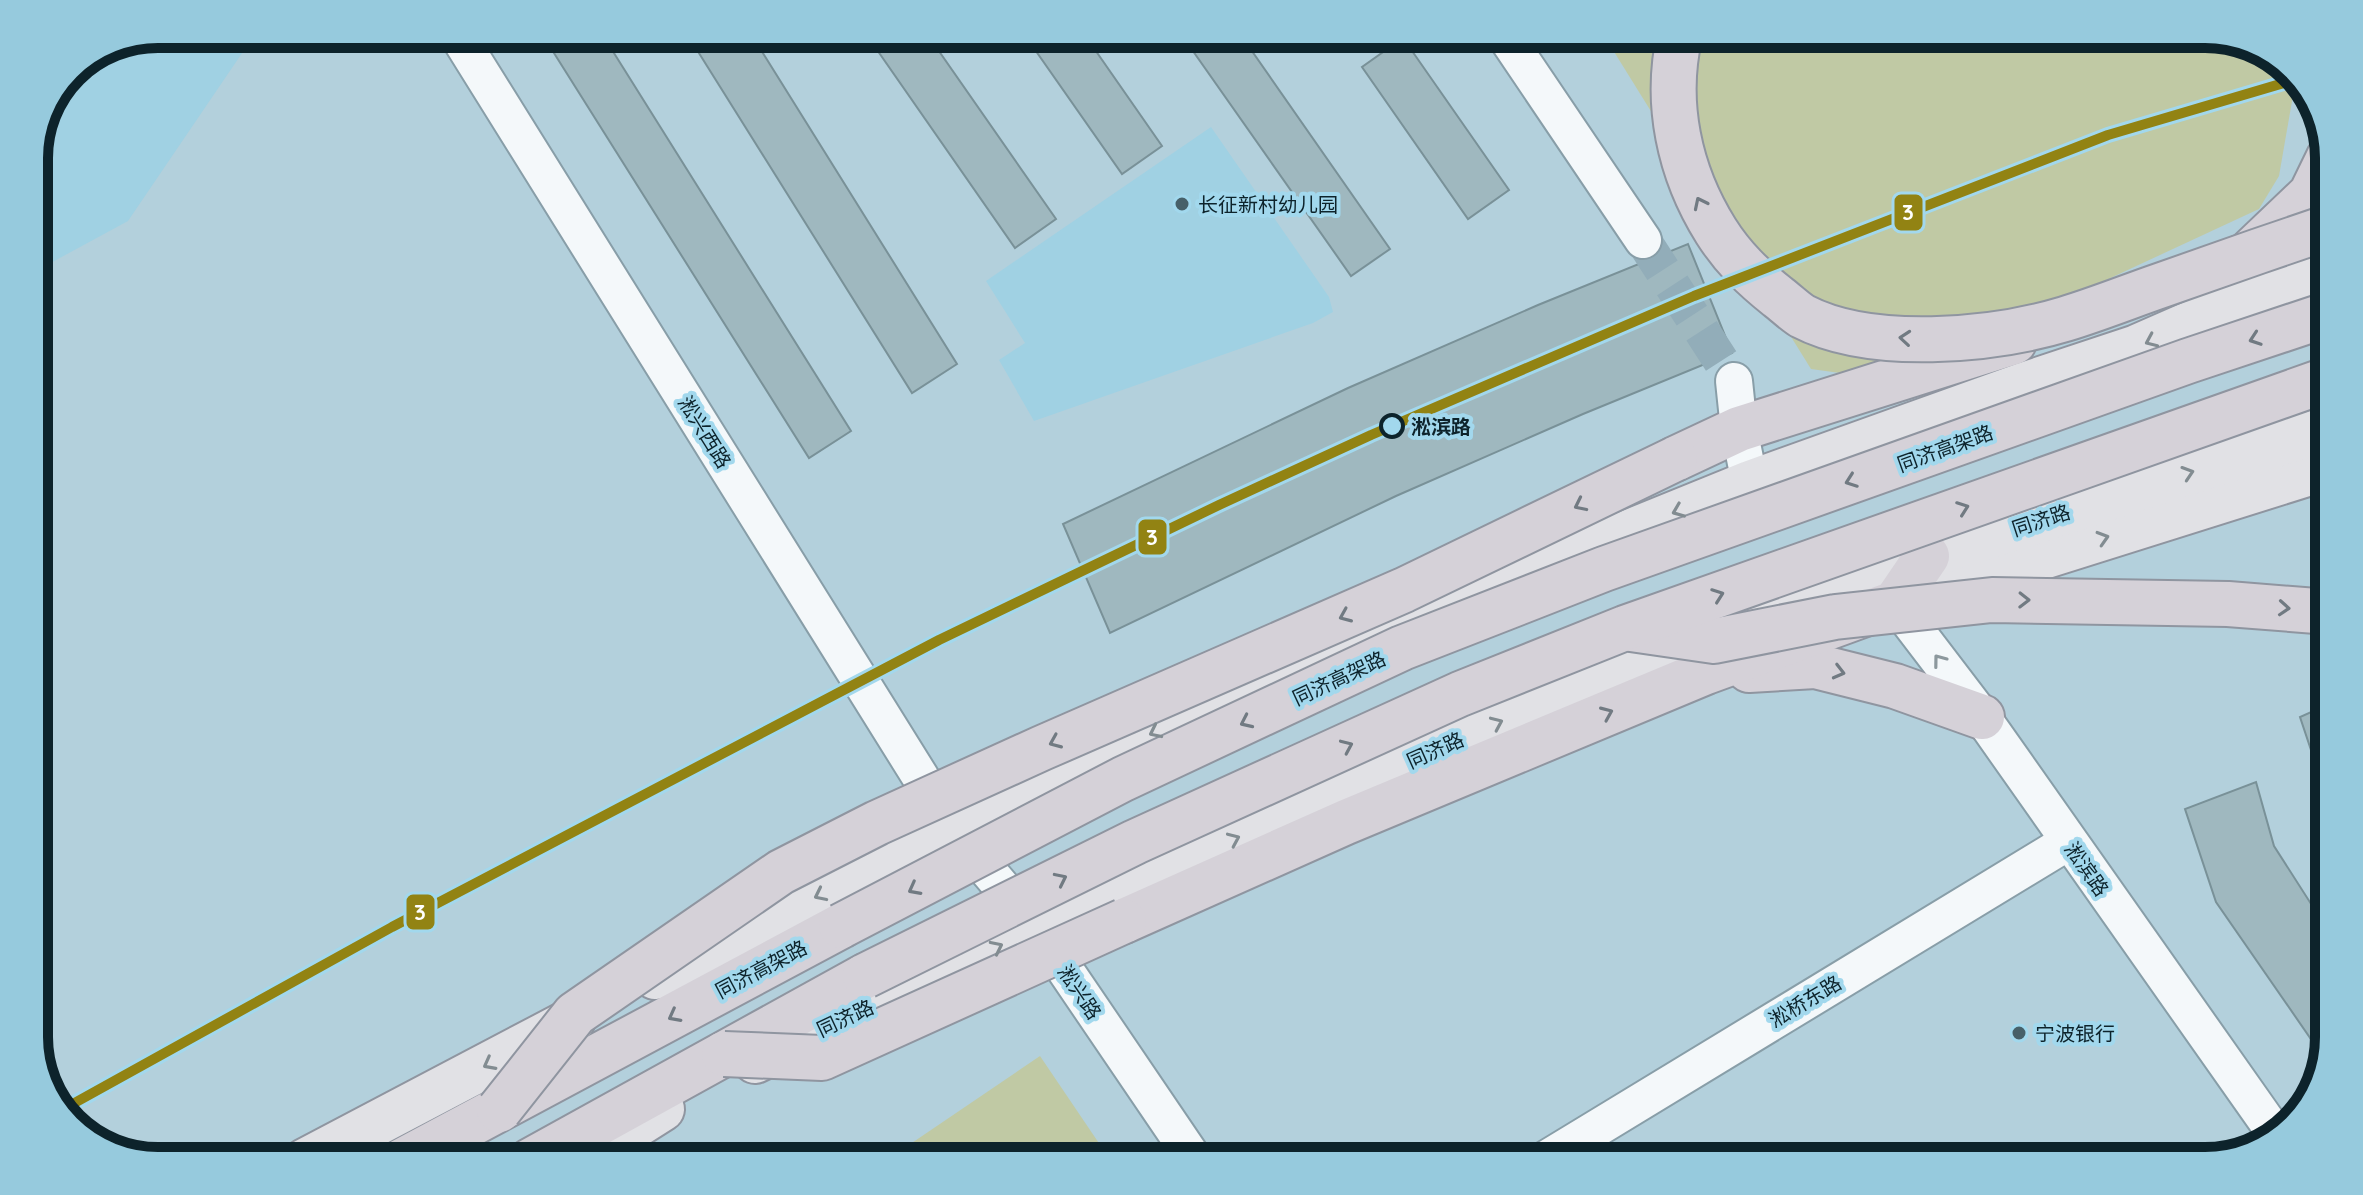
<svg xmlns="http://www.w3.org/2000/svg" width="2363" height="1195" font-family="Quicksand,'Noto Sans SC',sans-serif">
	<rect width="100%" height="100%" fill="#b3d0dc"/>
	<!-- built -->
	<g fill="#a0d1e3">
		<path d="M158,34H255L128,221L34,272V150L71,70Z"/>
		<path d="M1211,127L1329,297L1333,312L1313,323L1034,421L999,360L1025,343L986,281Z"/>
	</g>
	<!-- green -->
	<g fill="#c0c9a4">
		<path d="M1603,34H2205L2259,47L2296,78L2279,176L2259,209L1891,380L1811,369Z"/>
		<path d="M1040,1056L1111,1161H907L900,1151Z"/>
	</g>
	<!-- building -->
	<g fill="#9fb8bf" stroke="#799198" stroke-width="2">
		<path d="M542,34H602L851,431L809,458Z"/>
		<path d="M687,34H751L957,364L912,393Z"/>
		<path d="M866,34H927L1056,219L1015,248Z"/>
		<path d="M1024,34H1084L1162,146L1122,174Z"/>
		<path d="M1181,34H1240L1390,249L1351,276Z"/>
		<path d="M1403,38L1509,190L1468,219L1362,67Z"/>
		<path d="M1688,244L1732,353L1583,414L1396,496L1110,633L1063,524L1348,388L1538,305Z"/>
		<path d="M2329,704V788L2324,789L2300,717Z"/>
		<path d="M2256,782L2274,846L2329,932V1037L2324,1058L2216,902L2185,809Z"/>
	</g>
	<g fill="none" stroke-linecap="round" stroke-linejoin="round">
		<!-- street-tunnel -->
		<path stroke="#92adb9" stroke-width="36" stroke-dasharray="36 18" stroke-linecap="butt" d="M1643,240L1734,381"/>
		<defs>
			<g id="street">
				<path d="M457,34L954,831L1036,927L1195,1161"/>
				<path d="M1504,34L1643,240"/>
				<path d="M1734,381L1739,429L1750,483"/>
				<path d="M1895,603L1982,717L2277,1136"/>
				<path d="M1543,1161L2068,842"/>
			</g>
			<g id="primary">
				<path d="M1909,599L2329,467"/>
				<path d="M655,977L1190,714L1474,592L1513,579L1750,483L2026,384L2137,347L2217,312L2329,274"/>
				<path d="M755,1061L1036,927L1556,696L1927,556L2329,428"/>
				<path d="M305,1161L573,1020"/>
				<path d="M580,1161L662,1109"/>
			</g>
			<g id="highway">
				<path d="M2240,258L2247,255L2311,194L2329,157"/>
				<path d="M1675,459L1739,429L2014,342"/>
				<path d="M1749,670L1815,666L1895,686L1982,717"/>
				<path d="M1124,921L1346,822L1706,672L1895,603L1927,556"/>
				<path d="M402,1161L841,926"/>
				<path d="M530,1161L865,976"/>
			</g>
		</defs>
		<!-- street casing -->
		<use href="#street" stroke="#889ea8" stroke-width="40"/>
		<!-- primary casing -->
		<use href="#primary" stroke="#8f95a0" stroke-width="48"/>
		<!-- highway casing -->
		<use href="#highway" stroke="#8f95a0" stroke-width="48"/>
		<!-- street -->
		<use href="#street" stroke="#f4f8fa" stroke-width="36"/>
		<!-- primary -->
		<use href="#primary" stroke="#e1e1e5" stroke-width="44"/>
		<!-- highway -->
		<use href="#highway" stroke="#d5d1d8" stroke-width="44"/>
		<defs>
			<g id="highway-bridge">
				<path d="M1680,34C1664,102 1679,172 1716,231C1733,258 1753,277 1778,297C1786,303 1794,311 1802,316C1871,352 1992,341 2065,319C2098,309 2130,296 2162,285C2218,265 2273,246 2329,227"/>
				<path d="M1631,629L1714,641L1835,617L1992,600L2228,604L2329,612"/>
				<path d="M841,926L1123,779L1402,648L1604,569L2188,361L2329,314"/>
				<path d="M865,976L1135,842L1460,694L1625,628L2329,379"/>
				<path d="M724,1054L822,1058L1124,921"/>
				<path d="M499,1110L575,1014L781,872L877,823L1042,748L1404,590L1675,459"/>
			</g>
		</defs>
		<!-- highway-bridge casing -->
		<use href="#highway-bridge" stroke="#8f95a0" stroke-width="48" stroke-linecap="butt"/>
		<!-- highway-bridge -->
		<use href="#highway-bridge" stroke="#d5d1d8" stroke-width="44"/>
		<defs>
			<path id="metro-1" d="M60,1111L392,927L939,640L1219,505L1371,435L1694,296L2108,135L2297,79"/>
		</defs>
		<!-- metro-1 casing -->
		<use href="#metro-1" stroke="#a2d8ed" stroke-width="16"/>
		<!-- metro-1 -->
		<use href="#metro-1" stroke="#928313" stroke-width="10"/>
	</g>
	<!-- one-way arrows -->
	<defs><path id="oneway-chevron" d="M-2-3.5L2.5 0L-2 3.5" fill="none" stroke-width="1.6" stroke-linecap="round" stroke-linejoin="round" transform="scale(2)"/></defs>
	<g stroke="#717a82">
		<use href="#oneway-chevron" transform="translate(1700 203) rotate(-116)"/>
		<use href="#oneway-chevron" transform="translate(1905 338) rotate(-175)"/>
		<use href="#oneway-chevron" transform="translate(2255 339) rotate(161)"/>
		<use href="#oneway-chevron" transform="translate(1851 481) rotate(160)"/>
		<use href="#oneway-chevron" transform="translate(1580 505) rotate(154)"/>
		<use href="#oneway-chevron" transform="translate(1963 508) rotate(-20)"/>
		<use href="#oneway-chevron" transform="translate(1718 595) rotate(-20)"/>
		<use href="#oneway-chevron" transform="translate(2024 600) rotate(1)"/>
		<use href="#oneway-chevron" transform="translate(2284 608) rotate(4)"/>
		<use href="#oneway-chevron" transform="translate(1345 616) rotate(157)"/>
		<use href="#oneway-chevron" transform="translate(1839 672) rotate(14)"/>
		<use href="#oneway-chevron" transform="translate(1607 713) rotate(-23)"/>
		<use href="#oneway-chevron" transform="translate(1246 722) rotate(155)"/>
		<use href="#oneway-chevron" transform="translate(1055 742) rotate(157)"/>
		<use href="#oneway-chevron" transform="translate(1347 746) rotate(-24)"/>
		<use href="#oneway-chevron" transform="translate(1061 879) rotate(-26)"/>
		<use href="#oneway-chevron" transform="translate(914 889) rotate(152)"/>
		<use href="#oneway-chevron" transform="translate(674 1016) rotate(152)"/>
	</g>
	<g stroke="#828c91">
		<use href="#oneway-chevron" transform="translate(2151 341) rotate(156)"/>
		<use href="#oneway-chevron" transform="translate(2188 473) rotate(-18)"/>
		<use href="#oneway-chevron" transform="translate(1678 511) rotate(158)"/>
		<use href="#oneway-chevron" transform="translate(2103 538) rotate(-17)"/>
		<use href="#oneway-chevron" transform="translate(1497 723) rotate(-24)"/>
		<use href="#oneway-chevron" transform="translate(1155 732) rotate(154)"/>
		<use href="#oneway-chevron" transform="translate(1234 839) rotate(-24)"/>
		<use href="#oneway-chevron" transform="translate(820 895) rotate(154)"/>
		<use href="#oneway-chevron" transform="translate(997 947) rotate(-26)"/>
		<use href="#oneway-chevron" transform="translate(489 1064) rotate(152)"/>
	</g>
	<use stroke="#8c989d" href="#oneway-chevron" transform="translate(1939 660) rotate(-127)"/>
	<!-- markers -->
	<g fill="#476069" stroke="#a2d8ed" stroke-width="3">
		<circle cx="1182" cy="204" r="8"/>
		<circle cx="2019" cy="1033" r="8"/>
	</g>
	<circle fill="#a2d8ed" stroke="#0d232b" stroke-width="4" cx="1392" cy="426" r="11"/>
	<g text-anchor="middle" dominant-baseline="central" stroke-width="8" stroke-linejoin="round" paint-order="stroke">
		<!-- poi labels -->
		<g font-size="20" fill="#0d232b" stroke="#a2d8ed" text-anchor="start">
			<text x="1198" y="204">长征新村幼儿园</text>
			<text x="2035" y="1033">宁波银行</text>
		</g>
		<!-- stop labels -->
		<g font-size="20" font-weight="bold" fill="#0d232b" stroke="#a2d8ed" text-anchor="start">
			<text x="1411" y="426">淞滨路</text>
		</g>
		<!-- street labels -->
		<g font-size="20" fill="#0d232b" stroke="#a2d8ed">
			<text transform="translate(705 432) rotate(58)">淞兴西路</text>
			<text transform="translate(1945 448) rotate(-20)">同济高架路</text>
			<text transform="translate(2041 520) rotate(-18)">同济路</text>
			<text transform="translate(1339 678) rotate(-25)">同济高架路</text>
			<text transform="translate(1435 750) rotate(-24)">同济路</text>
			<text transform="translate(2087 869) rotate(55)">淞滨路</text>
			<text transform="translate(761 969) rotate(-28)">同济高架路</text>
			<text transform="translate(1080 992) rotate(56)">淞兴路</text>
			<text transform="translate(1805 1001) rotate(-31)">淞桥东路</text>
			<text transform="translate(845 1018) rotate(-25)">同济路</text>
		</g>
	</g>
	<!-- crop -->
	<path d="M0 0H2363V1195H0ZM158 48H2205A110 110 0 0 1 2315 158V1037A110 110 0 0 1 2205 1147H158A110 110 0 0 1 48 1037V158A110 110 0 0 1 158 48Z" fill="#96cadd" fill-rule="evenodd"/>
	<path fill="none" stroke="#0d232b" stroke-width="10" d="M158 48H2205A110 110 0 0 1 2315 158V1037A110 110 0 0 1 2205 1147H158A110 110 0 0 1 48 1037V158A110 110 0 0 1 158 48Z"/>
	<g stroke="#a2d8ed" stroke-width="3">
		<rect x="1893" y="193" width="31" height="39" rx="8" fill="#928313"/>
		<rect x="1137" y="518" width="31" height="38" rx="8" fill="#928313"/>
		<rect x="405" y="893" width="31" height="38" rx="8" fill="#928313"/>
	</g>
	<g font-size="22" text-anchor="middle" font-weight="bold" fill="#fff">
		<text x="1908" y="220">3</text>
		<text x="1152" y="545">3</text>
		<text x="420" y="920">3</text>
	</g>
</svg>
